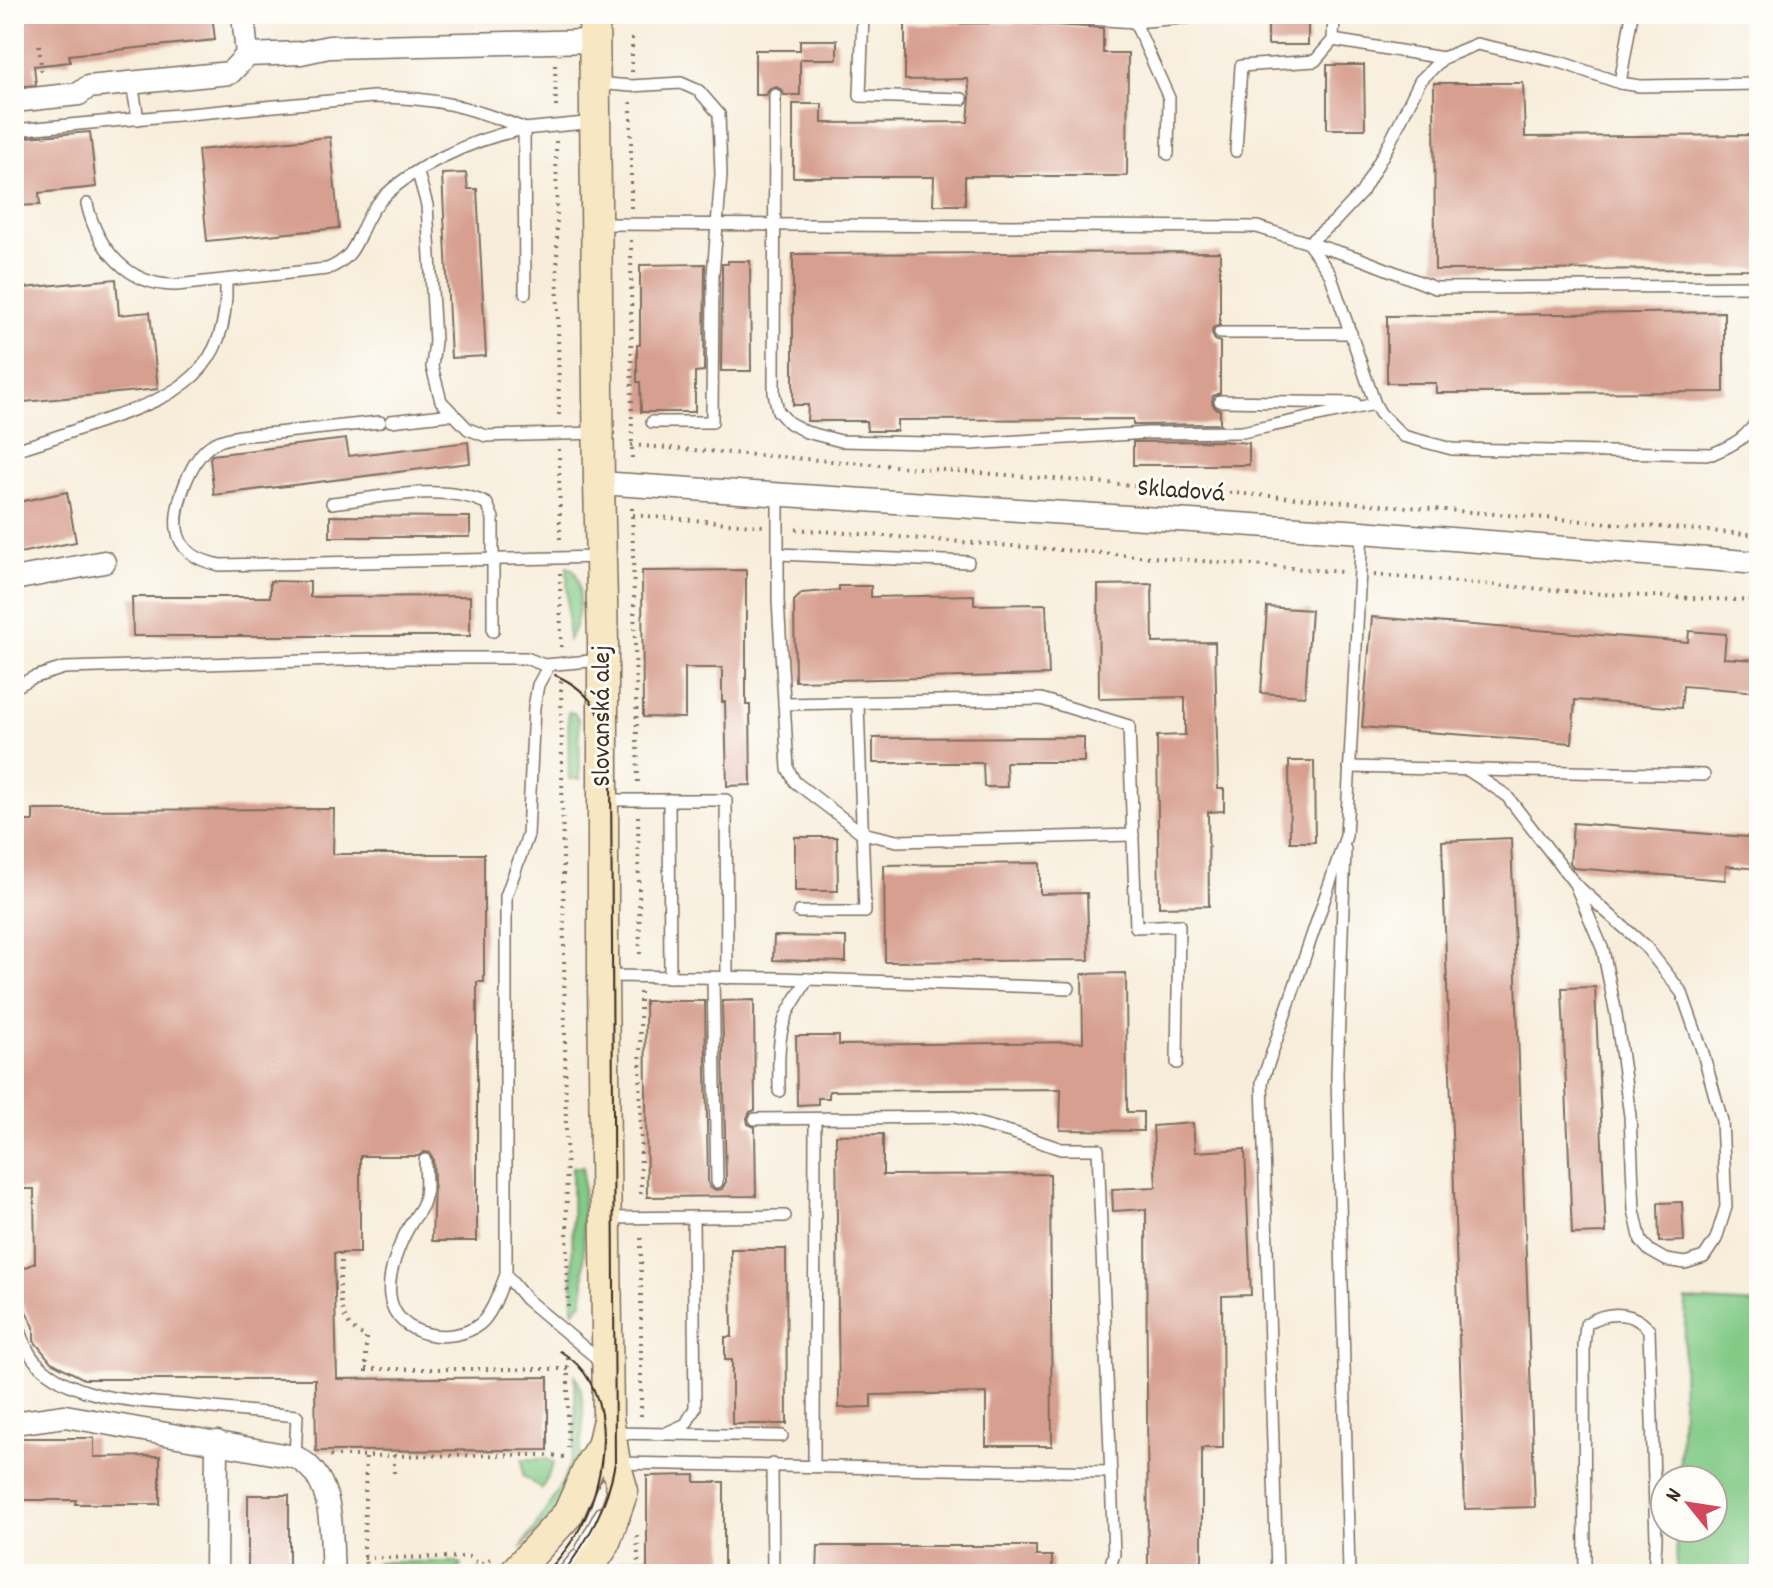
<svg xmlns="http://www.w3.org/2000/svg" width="1773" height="1588" font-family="Dekko,sans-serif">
	<rect width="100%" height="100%" fill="#fdfcf7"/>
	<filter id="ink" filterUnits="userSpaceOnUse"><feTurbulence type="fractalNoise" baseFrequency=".0125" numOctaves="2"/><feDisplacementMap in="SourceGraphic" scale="16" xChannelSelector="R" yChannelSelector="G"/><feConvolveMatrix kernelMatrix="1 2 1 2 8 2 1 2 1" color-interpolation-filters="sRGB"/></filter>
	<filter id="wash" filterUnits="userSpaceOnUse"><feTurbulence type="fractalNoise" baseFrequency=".006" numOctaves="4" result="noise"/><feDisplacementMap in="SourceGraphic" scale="32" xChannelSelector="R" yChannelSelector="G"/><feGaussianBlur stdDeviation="1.8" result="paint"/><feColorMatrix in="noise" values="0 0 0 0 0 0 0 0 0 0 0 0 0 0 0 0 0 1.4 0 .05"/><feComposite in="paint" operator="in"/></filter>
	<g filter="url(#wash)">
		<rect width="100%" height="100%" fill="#f7edda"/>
		<!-- green -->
		<g fill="#82ca86" stroke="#5e7a52" stroke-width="2">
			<path d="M567,567L574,570C584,586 580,624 568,640Z"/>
			<path d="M568,712L574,713L579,720L580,779H569Z"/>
			<path d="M572,1167H583L584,1289L582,1302L573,1312Z"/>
			<path d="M1686,1300L1759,1304V1574H1676L1677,1528H1713V1480H1679Z"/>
			<path d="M575,1375C591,1399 581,1471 567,1496C557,1515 535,1532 521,1548C539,1519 564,1489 572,1455C578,1430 575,1401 575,1375Z"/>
			<path d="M522,1459H547L554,1463L542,1489L523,1476Z"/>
			<path d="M647,1557V1574H606C617,1558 629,1558 647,1557Z"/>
			<path d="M378,1562H458L462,1565L450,1574H373V1566Z"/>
		</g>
		<g id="blocks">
			<!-- building -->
			<g fill="#d79f8f">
				<path d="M14,14H212L215,40L69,55L70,62L34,66L36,85L14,87Z"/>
				<path d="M1278,14H1308V45H1268V18H1278Z"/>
				<path d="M1023,23L1103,28V53H1128L1127,176H965V205H933L934,177H793V104H822V123L968,122L970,98L968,79L905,80V24Z"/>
				<path d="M800,40H837V59H800V95H784L782,90L776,87L770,88L766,95H755V50H800Z"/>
				<path d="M1327,65H1364L1365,129H1327Z"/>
				<path d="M1434,83H1523L1525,137L1759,135V269L1435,270Z"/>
				<path d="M90,132L96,187L39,193L40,205L14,206V138Z"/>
				<path d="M330,137L339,228L207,241L198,150Z"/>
				<path d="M466,173L468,189H477L486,356L451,358L442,174Z"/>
				<path d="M1220,252V325L1213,328L1212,334L1215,340L1220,342V393L1213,396L1212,402L1215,408L1220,410V424L1133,425V419L897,420V431H867L866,421H807L808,405H793V254Z"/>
				<path d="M728,261H750L751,371H721L722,275V264H728Z"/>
				<path d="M705,264L704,371L695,372V412H641L640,382H637V345H640V265Z"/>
				<path d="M116,279L119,315L150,312L158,389L14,403V289Z"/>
				<path d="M1724,312V392L1436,393V383H1387V316Z"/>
				<path d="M346,439L349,456L468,442L470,463L214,495L210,458L212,455Z"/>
				<path d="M1220,441L1249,443V465H1133V442Z"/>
				<path d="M67,492L76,542L14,554V503Z"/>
				<path d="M330,516L470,517V537H330Z"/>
				<path d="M746,570V705H750L751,785L727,786L725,702H722V668H685V718L643,717L642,571Z"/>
				<path d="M270,581L310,582V597L470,596V636H133L132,597H270Z"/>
				<path d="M1152,584L1153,643L1215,642L1218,789H1224V811L1208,812L1209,906L1159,907L1157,736L1185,735V697L1099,699L1098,585Z"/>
				<path d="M839,586H871V597L974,595V605L1046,604L1049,675L795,681L794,601L802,593L839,590Z"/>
				<path d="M1267,607L1311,610L1305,696L1261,693Z"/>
				<path d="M1372,617L1688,642L1689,631L1726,634L1724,658L1759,660V692L1683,686L1681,708L1575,700L1572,743L1362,727Z"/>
				<path d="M1084,737V762H1006L1007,787H984L983,763H873V738Z"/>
				<path d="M1289,761H1314L1315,842H1290Z"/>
				<path d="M334,809L333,854H484V982H477V1241H432L434,1182L433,1159L430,1153L424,1152L418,1156H360V1253H334L337,1379L548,1377V1450L316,1451L315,1379H84L51,1362L34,1341V1327L14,1288V1273L35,1263L34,1189H14V821H33V810Z"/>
				<path d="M1573,823L1759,838V869L1726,866L1725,880L1573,868L1570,863Z"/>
				<path d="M795,837H837L838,891H795Z"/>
				<path d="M1511,838L1535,1507L1465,1509L1442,841Z"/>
				<path d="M1040,863V894L1087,893L1089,960L885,962L884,865Z"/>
				<path d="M774,936L846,937V962L773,960Z"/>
				<path d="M1126,973L1127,1112H1143V1131L1060,1130L1061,1089L829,1091V1098H818V1104L797,1105L796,1036H839V1045L1083,1042L1082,974Z"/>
				<path d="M1595,987L1606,1233L1572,1234L1562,988Z"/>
				<path d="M754,1000L755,1110L750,1112L747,1118L748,1124L755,1127L756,1196L647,1197L645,1001H705L708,1182L710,1187L716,1190L722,1189L726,1182L722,1001Z"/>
				<path d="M1193,1123L1195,1152L1245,1149L1251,1295L1222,1296L1223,1448H1202V1574H1148L1146,1209L1113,1211L1112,1189L1156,1187L1153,1126Z"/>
				<path d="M883,1134V1175L1050,1174L1052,1446H986V1393L871,1395V1407L839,1408L836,1135Z"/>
				<path d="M1682,1202L1684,1241L1659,1242L1658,1203Z"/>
				<path d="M731,1249H786L787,1424H732V1360H725V1337H732Z"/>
				<path d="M14,1438H94V1457L160,1456V1504H75L76,1500H14Z"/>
				<path d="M695,1475V1482H724V1574H647V1476Z"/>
				<rect x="248" y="1495" width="41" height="79"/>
				<path d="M818,1546H1036V1556H1052V1574H817Z"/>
			</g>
		</g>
	</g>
	<g filter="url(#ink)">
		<use href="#blocks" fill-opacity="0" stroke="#7d6e60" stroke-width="2"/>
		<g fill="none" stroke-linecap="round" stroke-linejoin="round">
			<defs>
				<g id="lane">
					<path d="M863,14L860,96L962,99"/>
					<path d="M1013,14L1135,22L1226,14"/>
					<path d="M1133,18L1169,98L1168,154"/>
					<path d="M595,19L709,14"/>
					<path d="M1333,40L1443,58"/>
					<path d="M132,83L138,119"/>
					<path d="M595,83L631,86L681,83L699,91L719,114L721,175L713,275L712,422H652"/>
					<path d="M1620,83L1632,14"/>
					<path d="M1759,84L1640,86L1620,83L1563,63L1477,44L1443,58L1420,81L1389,144L1362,192L1334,222L1308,243L1330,274L1375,404L1380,413L1403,436L1452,449L1712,454C1731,446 1750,437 1759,416"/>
					<path d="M775,95L774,393L778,411L788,422L806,432L841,441L971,444L1147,433L1242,432L1375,404"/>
					<path d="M14,130L373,97C434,97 467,106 523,128"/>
					<path d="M1236,151L1241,66L1315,61L1333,40L1334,14"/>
					<path d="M418,173L427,205L435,341L432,367L441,401L468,429L486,436L597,433"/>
					<path d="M87,204C97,248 128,286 176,285L327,269C360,256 356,233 374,208C405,168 476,138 524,129"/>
					<path d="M598,224L1257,227L1361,259L1435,288L1759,286"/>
					<path d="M525,293L524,129L595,122"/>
					<path d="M1220,333H1351"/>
					<path d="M1220,401L1355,403"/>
					<path d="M391,421L452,414"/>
					<path d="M380,422C345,426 311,429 276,433C257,435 233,434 215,443C192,454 174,504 177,529C180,552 199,561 220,565L601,557"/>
					<path d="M14,450C44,442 72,431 102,421C179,395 229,373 226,280"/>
					<path d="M778,495V600L788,769L795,782L862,833L897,841L1133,835"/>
					<path d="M332,503C376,498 447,482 487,504L493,518V631"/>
					<path d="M778,554L968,562"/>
					<path d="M14,688L32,678L64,668L408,658H526L544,665L602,660"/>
					<path d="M784,704L1041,699L1129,726L1136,927L1179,925L1177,1063"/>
					<path d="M1349,767L1704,775"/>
					<path d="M1466,769L1506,795L1575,884L1603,950L1616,1014L1630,1116L1634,1210L1641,1241L1650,1251L1666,1260L1685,1263L1704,1257L1716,1239L1726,1207L1722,1121L1703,1053L1682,993L1646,947L1575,884"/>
					<path d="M605,800H726L727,978"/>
					<path d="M669,800L670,977"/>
					<path d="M1345,849L1337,1074L1349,1574"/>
					<path d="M799,912H865L858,703"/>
					<path d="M604,976L778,978L1069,988"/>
					<path d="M713,978L717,1182"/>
					<path d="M779,1091C779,1068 777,1041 785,1019C790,1005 801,993 807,979"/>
					<path d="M755,1119L954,1117L1014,1133L1061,1149H1098L1114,1554L1108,1574"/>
					<path d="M425,1160C425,1174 428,1191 423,1204C420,1211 414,1218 410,1225C399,1244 387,1274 390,1296C395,1337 452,1346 480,1324C493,1313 499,1291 506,1275V896L528,835L534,707L538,685L549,665"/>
					<path d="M607,1218L785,1216"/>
					<path d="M506,1275L526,1299L593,1355L601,1366"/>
					<path d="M14,1313C21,1330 24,1350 37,1363C76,1402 141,1401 193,1406C227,1409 262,1413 297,1416L295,1457"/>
					<path d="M14,1379L16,1382L14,1383"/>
					<path d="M611,1433L782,1436"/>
					<path d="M664,1434L686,1424L695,1408L693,1217"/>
					<path d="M615,1463L1111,1472"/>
					<path d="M772,1464L773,1574"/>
					<path d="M814,1465L815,1119"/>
					<path d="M562,1574L580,1552L601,1513"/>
					<path d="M1277,1574L1262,1082L1346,836L1362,532"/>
					<path d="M1585,1574L1584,1347L1586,1324C1607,1311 1633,1310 1649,1330L1656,1539L1654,1574"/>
				</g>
				<g id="street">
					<path d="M247,55L301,53L329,47L594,41"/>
					<path d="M14,101L79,94L88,87L230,73L247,55L243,14"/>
					<path d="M599,483L1362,532L1759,563"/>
					<path d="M14,579L104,562"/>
					<path d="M14,1423L65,1416L295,1457C337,1477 330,1535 333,1574"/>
					<path d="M216,1574L217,1442"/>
				</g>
				<g id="secondary">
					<path d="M513,1574L568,1514L591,1463L602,1446L607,1424"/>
					<path d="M585,1574L604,1545L623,1491L615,1463L608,1418L603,976V641L599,483L594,14"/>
				</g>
			</defs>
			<!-- lane casing -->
			<use href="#lane" stroke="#7d6e60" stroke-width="14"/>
			<!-- street casing -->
			<use href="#street" stroke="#7d6e60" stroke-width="25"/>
			<!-- secondary casing -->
			<use href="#secondary" stroke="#7d6e60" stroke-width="33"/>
			<!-- path -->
			<g stroke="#7d6e60" stroke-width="4" stroke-dasharray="2 6" stroke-linecap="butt">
				<path d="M39,45L42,75"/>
				<path d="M555,65L556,108"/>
				<path d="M632,72V32"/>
				<path d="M556,141L559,416"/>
				<path d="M631,208V100"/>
				<path d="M631,240L632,464"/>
				<path d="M631,445L1759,535"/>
				<path d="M559,449L560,540"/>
				<path d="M632,508L638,784"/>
				<path d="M633,515L764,526"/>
				<path d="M796,529L1342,572"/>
				<path d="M560,573L561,648"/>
				<path d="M1374,575L1602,594L1759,601"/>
				<path d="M561,681L568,1312"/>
				<path d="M638,816L640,960"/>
				<path d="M640,992L641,1200"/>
				<path d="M341,1253C341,1281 332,1326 366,1336V1379"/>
				<path d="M366,1369H568"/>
				<path d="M641,1416V1232"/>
				<path d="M568,1448V1357"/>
				<path d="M366,1450L364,1552L367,1574"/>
				<path d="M394,1455V1477"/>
				<path d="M330,1456L543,1455L565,1457"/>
				<path d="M637,1536L639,1574"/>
				<path d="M364,1558L469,1557L480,1564"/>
				<path d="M460,1574L490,1559"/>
			</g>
			<!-- lane -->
			<use href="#lane" stroke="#fff" stroke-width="11"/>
			<!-- street -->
			<use href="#street" stroke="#fff" stroke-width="22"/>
			<!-- secondary -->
			<use href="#secondary" stroke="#f7e8c3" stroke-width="30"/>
			<!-- tram -->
			<g stroke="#3b2a1e" stroke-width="2">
				<path d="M555,675C596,692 611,728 611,770L615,1463C607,1506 589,1540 562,1574"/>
				<path d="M545,1574C562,1556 577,1537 587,1514C609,1462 615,1384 560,1351"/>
			</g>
		</g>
	</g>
	<g text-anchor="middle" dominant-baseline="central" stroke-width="6" stroke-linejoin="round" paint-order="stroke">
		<!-- street labels -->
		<g font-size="26" fill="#3b2a1e" stroke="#fdfcf7">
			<text transform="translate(1181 492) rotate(4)">Skladová</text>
			<text transform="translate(603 716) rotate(-90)">Slovanská alej</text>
		</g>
	</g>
	<!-- margin -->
	<rect width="1773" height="1588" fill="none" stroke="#fdfcf7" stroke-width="48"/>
	<!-- north arrow -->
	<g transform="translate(1689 1504) rotate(300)"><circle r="38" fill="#fdfcf7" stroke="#afa8a0" stroke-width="2"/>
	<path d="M0-6L14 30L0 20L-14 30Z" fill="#d1495b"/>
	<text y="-12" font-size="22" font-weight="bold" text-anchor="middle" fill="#3b2a1e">N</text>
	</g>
</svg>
